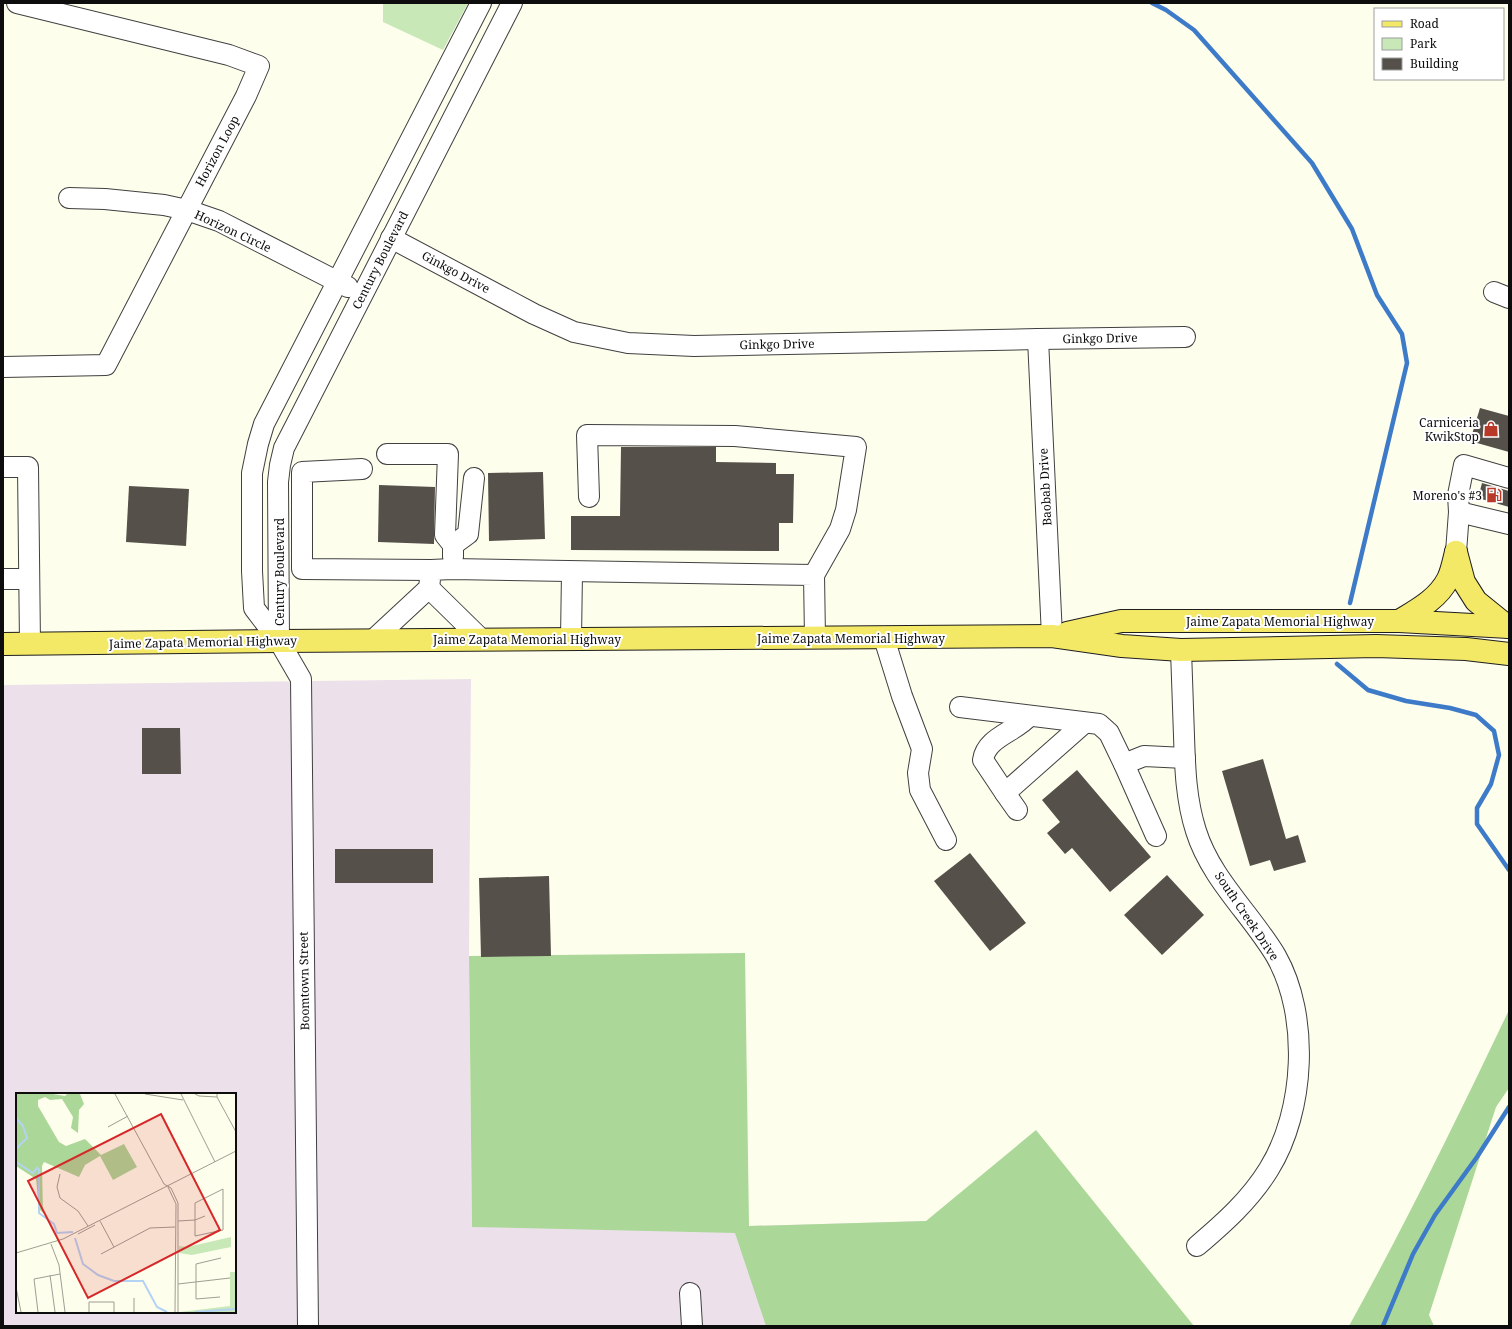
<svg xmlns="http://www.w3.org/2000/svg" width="1512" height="1329" font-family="'Noto Serif',serif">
	<rect width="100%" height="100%" fill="#fefeed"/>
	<!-- industrial -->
	<path fill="#ece1eb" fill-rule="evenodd" d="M471,679L469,956L472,1227L749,1226L926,1221L893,1326H3V685ZM17,1094H235V1312H17Z"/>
	<!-- green -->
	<path fill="#c9e8b8" d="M383,3H468L443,50L383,22Z"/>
	<!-- forest -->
	<g fill="#abd898">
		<path d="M745,953L749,1226L926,1221L1036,1130L1194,1326H766L735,1233L472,1227L469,956Z"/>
		<path d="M1509,1010V1088L1496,1107L1429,1315L1434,1326H1349C1406,1223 1458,1117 1509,1010Z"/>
	</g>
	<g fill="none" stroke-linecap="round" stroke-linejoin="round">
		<!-- stream -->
		<g stroke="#3d7bc9" stroke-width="4.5">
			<path d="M1152,3L1166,10L1194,30L1312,163L1352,229L1377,295L1402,334L1407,363L1350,603"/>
			<path d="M1337,664L1368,690L1406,701L1450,708L1476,715L1494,731L1499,755L1491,784L1477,808V824L1509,870"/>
			<path d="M1383,1326L1413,1254L1435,1215L1477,1157L1509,1107"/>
		</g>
	</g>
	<!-- building -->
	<g fill="#55504a">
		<path d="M1480,408L1509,416V452L1470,441Z"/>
		<path d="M621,447H716V462L776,463V474H794L793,523H779V551L571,550V516H620Z"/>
		<path d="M543,472L545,539L489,541L488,473Z"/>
		<path d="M1482,483L1509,491V507L1478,498Z"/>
		<path d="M379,485L435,487L434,544L378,542Z"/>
		<path d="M129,486L189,489L186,546L126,542Z"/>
		<path d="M142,728H180L181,774H142Z"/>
		<path d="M1263,759L1286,839L1298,835L1306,862L1274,871L1270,860L1250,866L1222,771Z"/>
		<path d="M1077,770L1151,857L1110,892L1072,848L1065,854L1047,833L1060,822L1042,800Z"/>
		<rect x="335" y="849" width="98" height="34"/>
		<path d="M970,853L1026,923L990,951L934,881Z"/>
		<path d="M1167,875L1204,915L1162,955L1124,915Z"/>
		<path d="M549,876L551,956L481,957L479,878Z"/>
	</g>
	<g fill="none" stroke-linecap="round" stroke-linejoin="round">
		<defs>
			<g id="minor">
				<path d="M69,198L105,199L164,205L187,210L219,221L348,287"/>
				<path d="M391,238L534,314L574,332L628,343L694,346L1038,339L1185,337"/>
				<path d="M1494,292L1509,298"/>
				<path d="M1038,339L1052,636"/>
				<path d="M3,367L106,365L246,96L259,66L229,55L17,3"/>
				<path d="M387,454H448L445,535L453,545"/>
				<path d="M3,467H28L30,644"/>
				<path d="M362,469L302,472V569L431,570"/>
				<path d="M1509,478L1464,465L1458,495L1459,512L1509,524"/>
				<path d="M589,497L587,435L735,436L856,447L846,510L840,529L814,575"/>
				<path d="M1456,552L1459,512"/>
				<path d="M453,557V545L468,534L474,478"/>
				<path d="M3,579H29"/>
				<path d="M429,588L482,640"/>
				<path d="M884,638L902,696L922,749L918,773L920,790L946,840"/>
				<path d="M571,639L572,572"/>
				<path d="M373,640L429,588L431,570L452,569L814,575L815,638"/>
				<path d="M279,641L278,482L280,465L284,448L512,3"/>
				<path d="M1181,650C1182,679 1183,708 1184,736C1185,768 1186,800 1196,831C1211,879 1251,914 1276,956C1310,1016 1305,1111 1269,1169C1250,1200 1224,1223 1197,1246"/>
				<path d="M960,707L1099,724L1109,733L1124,764L1144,756L1185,758"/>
				<path d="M1029,716C1016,732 986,737 983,760L1005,793L1082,725L1083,723"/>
				<path d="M1124,764L1156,836"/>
				<path d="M1005,793L1017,810"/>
				<path d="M690,1293L692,1326"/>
				<path d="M308,1326L301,679L279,641L254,608L252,571V473L258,444L264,424L481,3"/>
			</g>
			<g id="major">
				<path d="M1456,552L1464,582L1476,601L1508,627"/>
				<path d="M1399,621C1417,610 1438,599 1448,579C1452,571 1454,560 1456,552"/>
				<path d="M1067,633L1121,621H1399L1509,627"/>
				<path d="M3,644L279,641L1052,636L1122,646L1181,650L1376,646L1466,649L1509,654"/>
			</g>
		</defs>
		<!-- minor casing -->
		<use href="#minor" stroke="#404040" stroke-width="22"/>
		<!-- major casing -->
		<use href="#major" stroke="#1e1e1e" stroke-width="24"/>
		<!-- minor -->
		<use href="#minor" stroke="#fff" stroke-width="20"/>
		<!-- major -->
		<use href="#major" stroke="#f4e867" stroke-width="22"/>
	</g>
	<!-- icons -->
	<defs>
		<symbol id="shop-bare" viewBox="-9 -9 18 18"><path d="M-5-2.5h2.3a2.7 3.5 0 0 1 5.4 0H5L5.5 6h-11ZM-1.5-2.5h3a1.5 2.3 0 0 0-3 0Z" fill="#b93929" stroke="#fff" stroke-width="2.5" paint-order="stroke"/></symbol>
		<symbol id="fuel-bare" viewBox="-9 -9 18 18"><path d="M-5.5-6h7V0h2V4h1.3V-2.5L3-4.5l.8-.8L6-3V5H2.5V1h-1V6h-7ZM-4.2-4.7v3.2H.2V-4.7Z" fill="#b93929" stroke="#fff" stroke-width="2.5" paint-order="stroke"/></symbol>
	</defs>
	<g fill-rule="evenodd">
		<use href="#shop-bare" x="1480" y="418" width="22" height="22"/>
		<use href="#fuel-bare" x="1483" y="484" width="22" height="22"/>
	</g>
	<g text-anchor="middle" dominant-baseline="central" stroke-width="4" stroke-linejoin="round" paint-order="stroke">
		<!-- street labels -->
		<g font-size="12" fill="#0d0d0d" stroke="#fff">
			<text transform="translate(217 151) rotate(-62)">Horizon Loop</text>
			<text transform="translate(233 231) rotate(25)">Horizon Circle</text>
			<text transform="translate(380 260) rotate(-63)">Century Boulevard</text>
			<text transform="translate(456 272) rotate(28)">Ginkgo Drive</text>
			<text transform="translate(1100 338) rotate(-1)">Ginkgo Drive</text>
			<text transform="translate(777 344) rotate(-1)">Ginkgo Drive</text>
			<text transform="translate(1045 487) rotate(-93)">Baobab Drive</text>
			<text transform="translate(279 572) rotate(-90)">Century Boulevard</text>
			<text x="1280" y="621">Jaime Zapata Memorial Highway</text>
			<text x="851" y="638">Jaime Zapata Memorial Highway</text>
			<text x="527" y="639">Jaime Zapata Memorial Highway</text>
			<text transform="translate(203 642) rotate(-1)">Jaime Zapata Memorial Highway</text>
			<text transform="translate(1247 916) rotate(56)">South Creek Drive</text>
			<text transform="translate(304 981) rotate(-91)">Boomtown Street</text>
		</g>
		<!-- poi labels -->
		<g font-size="12" fill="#0d0d0d" stroke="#fff" text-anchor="end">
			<text x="1479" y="422">Carniceria<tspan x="1479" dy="14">KwikStop</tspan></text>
			<text x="1482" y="495">Moreno's #3</text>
		</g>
	</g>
	<!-- overview -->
	<g transform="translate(16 1093)">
		<rect width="220" height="220" fill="#fefeed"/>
		<path d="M215,144V154L176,162L163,160V153L171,154ZM214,179H220V219H164L214,213Z" fill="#c9e8b8"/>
		<path d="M0,1H37L49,3L51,1H64L68,11L63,17L62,40L55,35L57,24L46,6L34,7L29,4L22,7V13L43,49L50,53L69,46L85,62L108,51L121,74L97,87L84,63L69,72L63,84L28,69L26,73L27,120L23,116L20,86L0,73Z" fill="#abd898"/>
		<path fill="none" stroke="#b4d2f4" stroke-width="2" d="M0,25L7,33L11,45L0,56M0,69L17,80L21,75L23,76V120L38,131L41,140L57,139M59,145L67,171L82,182L98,188H127L141,214L151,219M179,219L220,216"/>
		<path fill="none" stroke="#9e9e93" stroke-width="1" d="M99,1L148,91L155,95L162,110V219M129,1L167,7M165,1L199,69M179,1L183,3L201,4M201,1V4L220,39M92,34L112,23M44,81L41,94L44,105L62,118L72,133M152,94L160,111L159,219M207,96V137L179,143V110ZM84,128L98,154M162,128L179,127L189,123M62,141L79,132M35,151L43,172L49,219M0,160L47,146L220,58M85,161L134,135L159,134M34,182L39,219M162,191L214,185M0,194L5,219M204,204L180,206V171L205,165M118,205V219M22,219L18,186L44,181M73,219V209H98V219"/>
		<path fill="#d62828" fill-opacity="0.15" stroke="#d62828" stroke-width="2" d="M145,21L204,137L72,205L12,88Z"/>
		<rect width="220" height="220" fill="none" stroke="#0d0d0d" stroke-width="2"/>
	</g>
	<!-- border -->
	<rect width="1512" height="1329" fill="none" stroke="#0d0d0d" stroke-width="8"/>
	<!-- legend -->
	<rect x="1374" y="8" width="130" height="72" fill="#ffffff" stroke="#9e9e9e"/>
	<rect x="1382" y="21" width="20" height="6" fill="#f4e867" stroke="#9e9e9e"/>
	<text x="1410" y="28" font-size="12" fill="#0d0d0d">Road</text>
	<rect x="1382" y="38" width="20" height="12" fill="#c9e8b8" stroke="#9e9e9e"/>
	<text x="1410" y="48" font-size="12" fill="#0d0d0d">Park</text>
	<rect x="1382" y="58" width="20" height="12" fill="#55504a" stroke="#9e9e9e"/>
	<text x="1410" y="68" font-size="12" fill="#0d0d0d">Building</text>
</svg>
